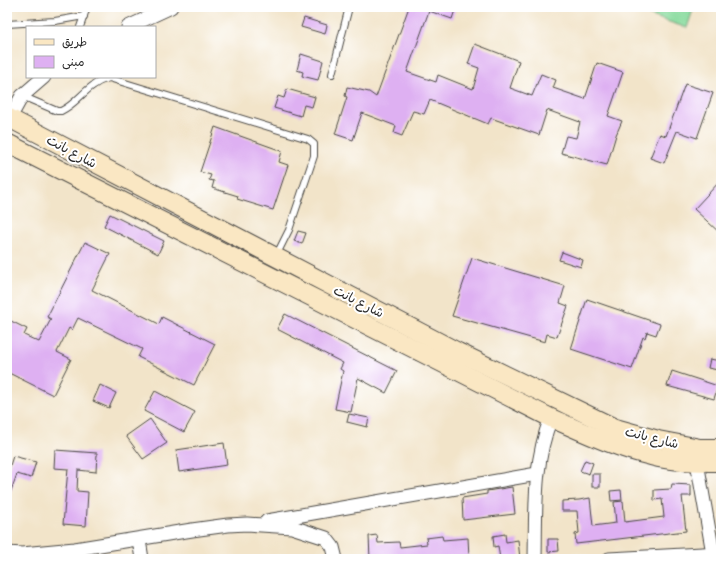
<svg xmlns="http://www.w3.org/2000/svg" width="728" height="566" font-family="'Patrick Hand','Playpen Sans Arabic',sans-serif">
	<rect width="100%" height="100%" fill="#fff"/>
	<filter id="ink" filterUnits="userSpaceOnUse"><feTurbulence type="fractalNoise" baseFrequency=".025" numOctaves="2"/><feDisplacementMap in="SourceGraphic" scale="8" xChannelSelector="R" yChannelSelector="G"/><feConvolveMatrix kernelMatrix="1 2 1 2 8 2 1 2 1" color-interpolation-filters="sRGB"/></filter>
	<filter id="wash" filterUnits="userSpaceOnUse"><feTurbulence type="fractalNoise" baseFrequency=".012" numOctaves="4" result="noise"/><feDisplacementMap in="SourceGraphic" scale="16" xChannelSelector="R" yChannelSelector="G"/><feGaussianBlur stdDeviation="0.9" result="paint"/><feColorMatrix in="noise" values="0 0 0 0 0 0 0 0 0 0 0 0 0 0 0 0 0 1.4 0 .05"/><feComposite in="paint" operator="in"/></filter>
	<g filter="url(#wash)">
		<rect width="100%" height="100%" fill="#f2e4c9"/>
		<!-- green -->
		<path fill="#86da9b" stroke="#588263" d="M625,7H694L687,28Z"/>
		<g id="blocks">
			<!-- building -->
			<g fill="#deb0f2">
				<path d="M409,7H456L452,19L429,11L407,72L436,82L438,75L473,89L479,68L468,64L475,44L519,61L510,88L532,96L541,74L556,80L553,88L585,99L597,63L623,72L608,116L622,121L616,135L607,165L561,153L566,136L576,138L580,122L547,110L539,135L491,118L488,124L430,100L424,114L413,111L402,136L394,133L396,126L362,113L353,140L335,134L347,97L345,96L347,87L369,92L376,97Z"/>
				<path d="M304,18L327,25L325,34L301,27Z"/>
				<path d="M301,54L323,61L318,80L302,76L303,72L297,70Z"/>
				<path d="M685,84L713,93L697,138L677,131L664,163L650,158L660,134L666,136Z"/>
				<path d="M287,89L315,97L312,107L304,105L301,116L274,108L278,96L284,98Z"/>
				<path d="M215,127L282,151L279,162L288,165L273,210L237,199L238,196L212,188L214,181L209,180L211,175L200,172Z"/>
				<path d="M721,180V234L694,209Z"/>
				<path d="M110,214L164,241L158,254L104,226Z"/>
				<path d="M298,231L306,233L302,244L294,241Z"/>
				<path d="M85,242L110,254L92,290L159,324L162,317L215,344L194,385L138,357L142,349L78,318L72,330L69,328L57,352L71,359L53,395L7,372V319L27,329L24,335L39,342L51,319L47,317Z"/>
				<path d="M562,252L583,260L581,267L559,260Z"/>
				<path d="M472,258L565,286L560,303L568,306L557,337L547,334L545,342L452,316Z"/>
				<path d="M587,299L660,324L656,335L647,332L645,338L643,337L632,369L571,349Z"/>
				<path d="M285,314L397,371L386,393L358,378L351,412L335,409L343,371L340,369L343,363L277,329Z"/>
				<path d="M710,359L720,361L718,370L708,368Z"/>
				<path d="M672,371L718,386L714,399L667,386Z"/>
				<path d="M100,385L116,393L109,408L93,401Z"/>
				<path d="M155,391L195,412L184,432L144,411Z"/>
				<path d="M349,414L369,418L367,427L347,422Z"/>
				<path d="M150,419L167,443L143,459L126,436Z"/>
				<path d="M224,443L227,465L179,472L176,450Z"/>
				<path d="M55,450L97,453L96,472L78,470L77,491L88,492L86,526L63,524L68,469L54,468Z"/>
				<path d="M13,456L36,462L31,478L17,474L8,499L7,475Z"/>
				<path d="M585,460L593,463L589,474L580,471Z"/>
				<rect x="592" y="474" width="8" height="13"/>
				<path d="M672,484L691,485V496H682L686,531L576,544L575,534L579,533L577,511H562V501L579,500L590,498L593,526L616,523L614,502L623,501L625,522L664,517L662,499L654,500V490L671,489Z"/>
				<path d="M512,487L515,514L463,520L462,498L487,494V491Z"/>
				<path d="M621,490L622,500L611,501L610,491Z"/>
				<path d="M505,534L506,542L518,540L520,559H500L498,546L494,547L493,536Z"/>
				<path d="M377,535L378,543L399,542L400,547L427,544L426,538L442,536L443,540L468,538L469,557L451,559H399L398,557L370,559L369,536Z"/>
				<path d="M548,539H558L559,551L548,552Z"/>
			</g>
		</g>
	</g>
	<g filter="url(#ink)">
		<use href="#blocks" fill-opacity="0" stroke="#494743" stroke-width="1"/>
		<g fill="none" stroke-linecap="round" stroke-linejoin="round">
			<defs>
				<g id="lane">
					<path d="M7,24L55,21L84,16"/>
					<path d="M80,27L87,7"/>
					<path d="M332,74L349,7"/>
					<path d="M22,96L57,111H61C79,103 86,84 109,78L308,139L314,144V156L289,230L276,256"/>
				</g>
				<g id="street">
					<path d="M128,27L171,7"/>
					<path d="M7,123L22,96L44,77"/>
					<path d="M697,462L714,559"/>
					<path d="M267,521L537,474"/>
					<path d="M139,540L142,559"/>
					<path d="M7,553L22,554L75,549L192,530L228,525L247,524L292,527L326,538L333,547L336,559"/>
					<path d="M535,559C536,511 533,463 551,418"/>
					<path d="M609,559L721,553"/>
				</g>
				<g id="secondary">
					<path d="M7,117L458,352L615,428L658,440L700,448H721"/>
					<path d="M7,143L551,418C583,432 616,448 651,456C673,462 698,462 721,462"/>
				</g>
			</defs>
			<!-- lane casing -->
			<use href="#lane" stroke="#494743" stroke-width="8"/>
			<!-- street casing -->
			<use href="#street" stroke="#494743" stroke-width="15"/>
			<!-- secondary casing -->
			<use href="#secondary" stroke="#494743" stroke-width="20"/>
			<!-- lane -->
			<use href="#lane" stroke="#fff" stroke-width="6"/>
			<!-- street -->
			<use href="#street" stroke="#fff" stroke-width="13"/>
			<!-- secondary -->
			<use href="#secondary" stroke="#fae7c3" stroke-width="18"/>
		</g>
	</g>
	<g text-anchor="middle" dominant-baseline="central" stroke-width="4" stroke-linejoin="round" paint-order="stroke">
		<!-- street labels -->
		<g font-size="13" fill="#2b2b2b" stroke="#fff">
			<text transform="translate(72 151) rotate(28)">شارع بانت</text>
			<text transform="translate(359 301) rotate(27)">شارع بانت</text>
			<text transform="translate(652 437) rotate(14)">شارع بانت</text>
		</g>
	</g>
	<!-- margin -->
	<rect width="728" height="566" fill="none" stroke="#fff" stroke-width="24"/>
	<!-- legend -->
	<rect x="26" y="26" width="130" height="52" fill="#ffffff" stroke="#aaaaaa"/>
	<rect x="34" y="39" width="20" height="6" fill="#fae7c3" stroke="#aaaaaa"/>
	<text x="62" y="46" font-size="12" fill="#2b2b2b">طريق</text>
	<rect x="34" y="56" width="20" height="12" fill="#deb0f2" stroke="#aaaaaa"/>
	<text x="62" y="66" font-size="12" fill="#2b2b2b">مبنى</text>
</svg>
